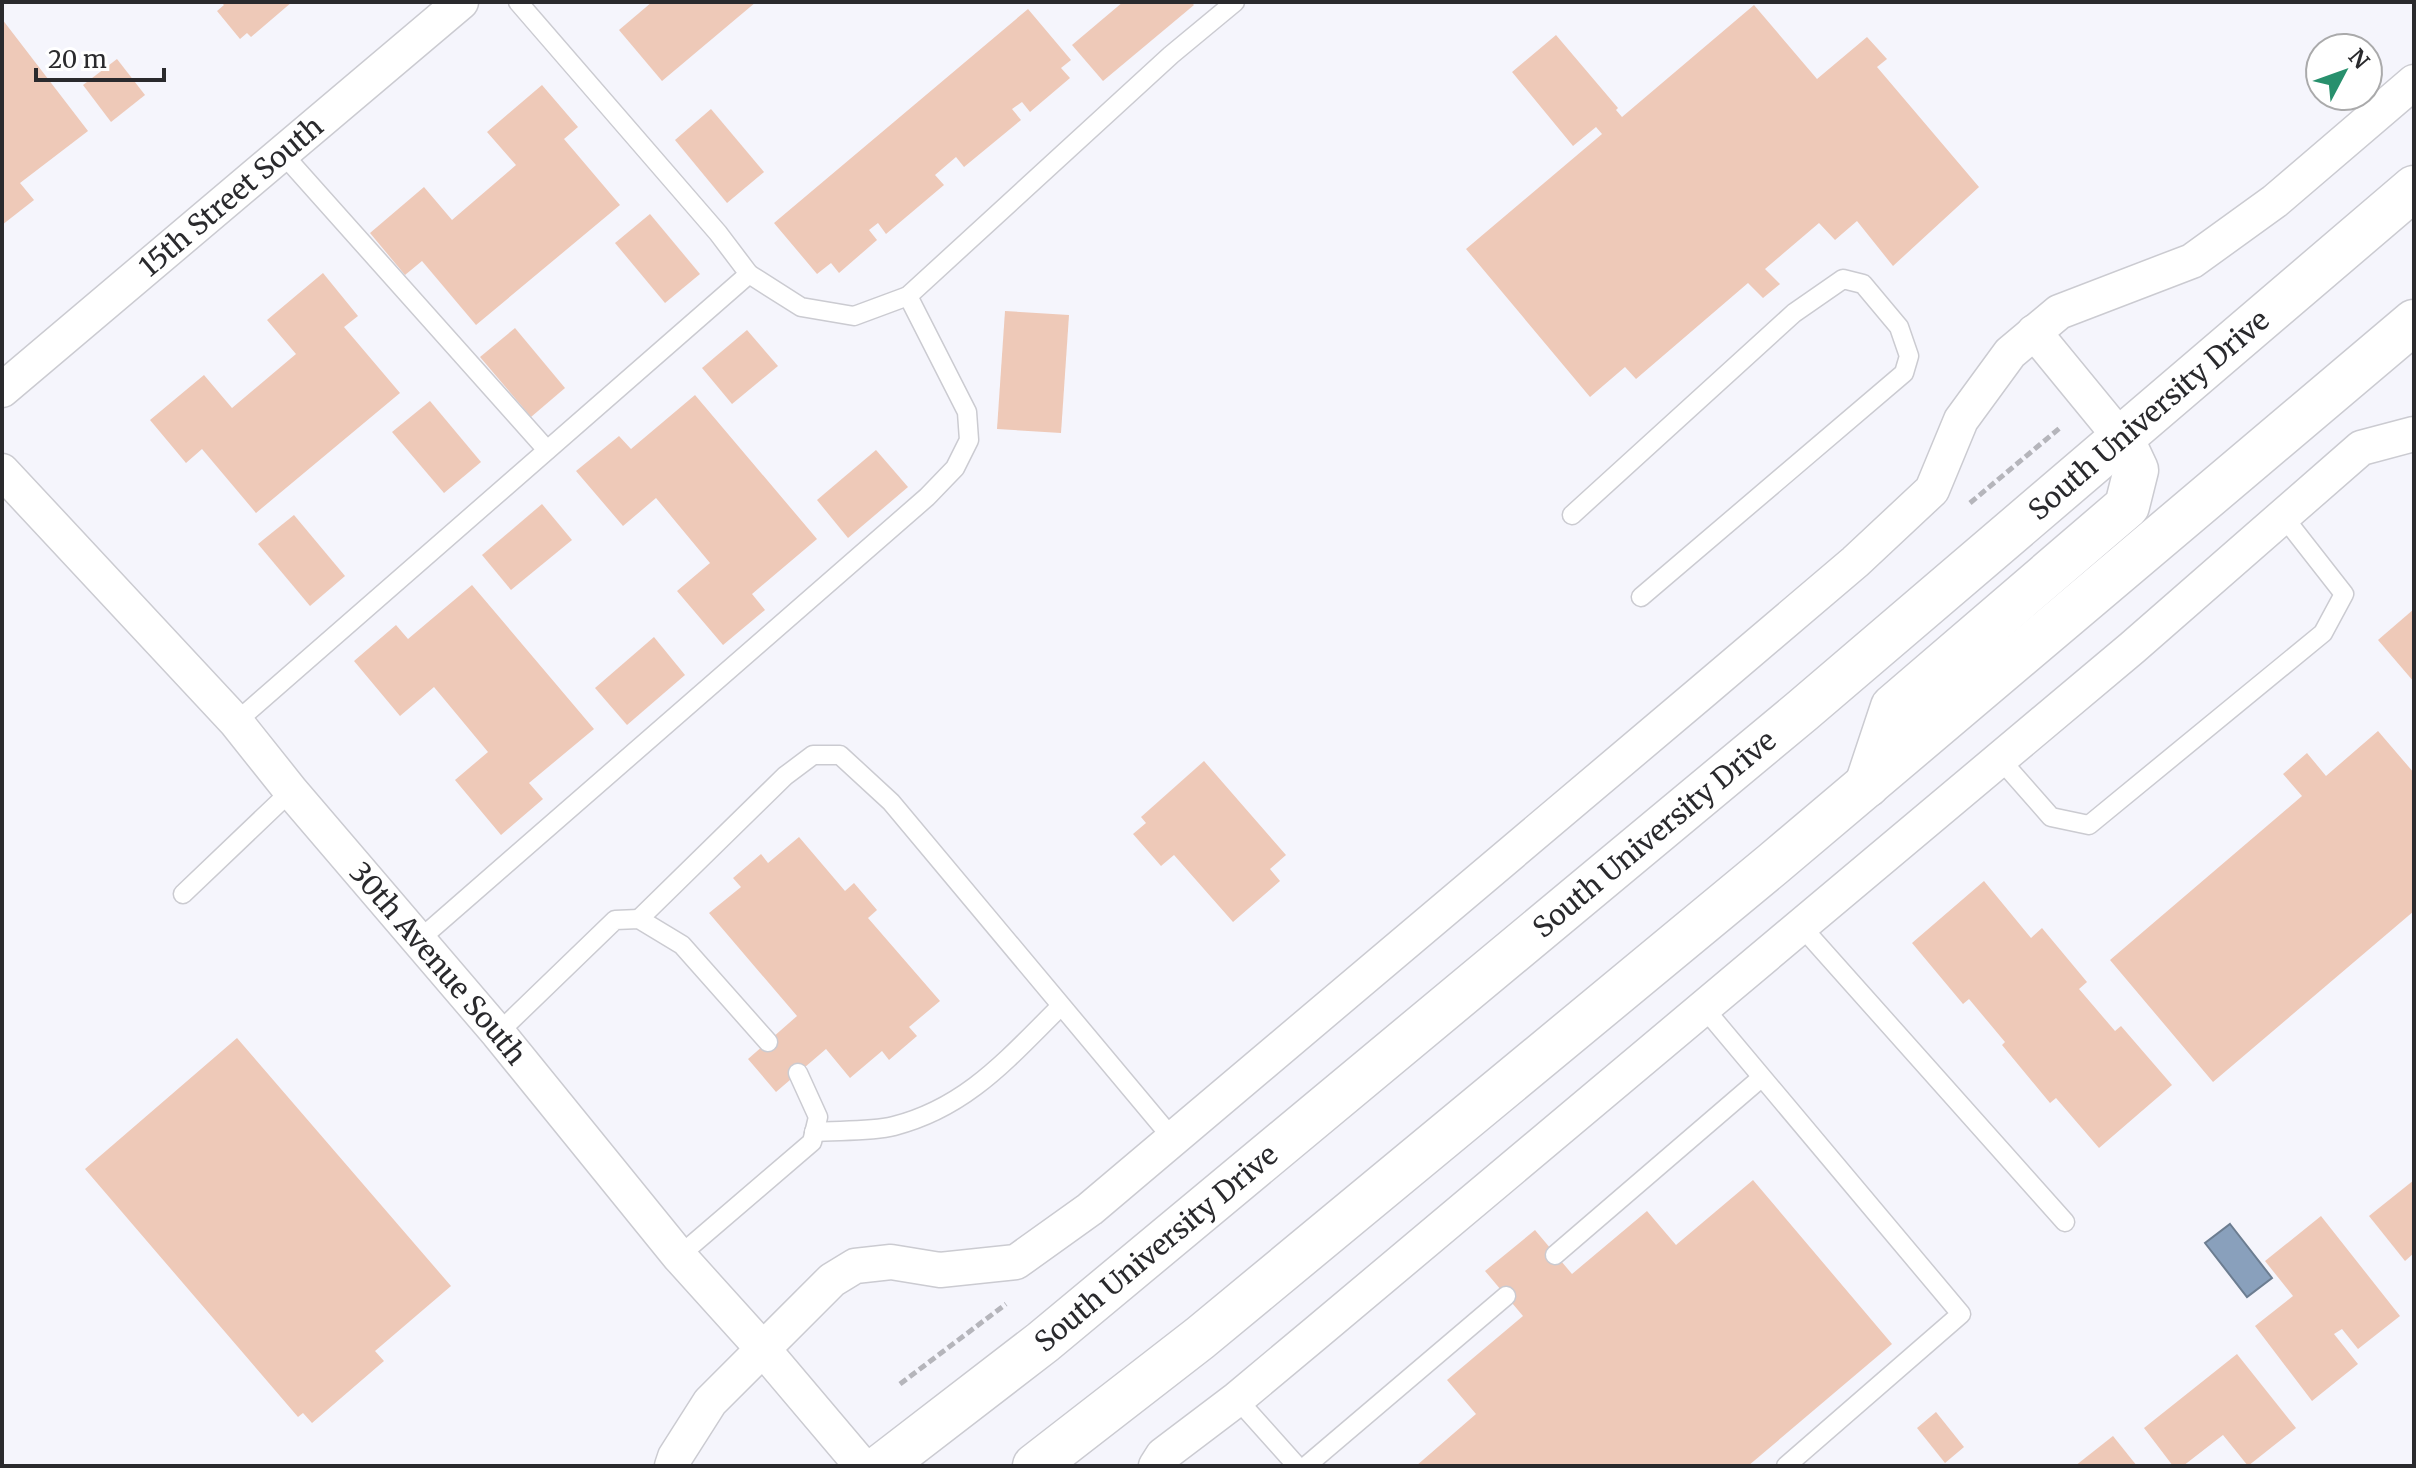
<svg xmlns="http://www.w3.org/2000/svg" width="2416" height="1468" font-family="Merriweather,serif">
	<rect width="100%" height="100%" fill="#f5f5fc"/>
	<!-- water -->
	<path fill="#89a0bc" stroke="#6c7d91" stroke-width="2" d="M2230,1224L2272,1278L2247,1297L2205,1243Z"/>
	<!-- building -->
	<g fill="#eec9b8">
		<path d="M221,2H292L251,37L247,33L240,39L217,11L224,5Z"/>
		<path d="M652,2H756L662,81L619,30Z"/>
		<path d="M1123,2H1191L1194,5L1103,81L1072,45Z"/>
		<path d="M1754,5L1817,79L1867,37L1887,59L1877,67L1979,187L1893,266L1857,221L1835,240L1819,223L1765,269L1780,284L1763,298L1748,283L1636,379L1625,367L1590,397L1466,249L1602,134L1596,127L1573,146L1512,72L1556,35L1618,108L1616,110L1622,117Z"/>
		<path d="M1028,9L1071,60L1061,68L1070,78L1030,112L1022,102L1012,109L1021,120L964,167L956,157L935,175L944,185L886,234L878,223L869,230L877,240L839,273L831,263L817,274L774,223Z"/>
		<path d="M2,19L88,131L20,183L34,200L2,225Z"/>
		<path d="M117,59L145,95L111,122L83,85Z"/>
		<path d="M542,85L578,127L564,139L620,205L476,325L422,261L405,275L370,233L424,187L452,220L516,165L487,132Z"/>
		<path d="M711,109L764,172L727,203L675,140Z"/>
		<path d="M650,214L700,274L665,303L615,243Z"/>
		<path d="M323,273L358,316L344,327L400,393L256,513L202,449L186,463L150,420L204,375L232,408L296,354L267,320Z"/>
		<path d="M1005,311L1069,315L1061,433L997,429Z"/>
		<path d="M515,328L565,388L531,417L480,357Z"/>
		<path d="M747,330L778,366L732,404L702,368Z"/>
		<path d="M695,395L817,539L752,594L765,610L723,645L677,591L710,563L656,498L623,526L576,471L619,436L631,449Z"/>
		<path d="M430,401L481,462L444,493L392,432Z"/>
		<path d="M876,450L908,487L848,538L817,500Z"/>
		<path d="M542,504L572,540L511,590L482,555Z"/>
		<path d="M294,515L345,576L310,606L258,544Z"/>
		<path d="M472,585L594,729L529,783L543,799L501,835L455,780L488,752L434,687L400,716L354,661L396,625L408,639Z"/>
		<path d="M2414,609V682L2378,640Z"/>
		<path d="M654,637L685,675L627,725L595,688Z"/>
		<path d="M2378,731L2414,773V911L2213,1082L2110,960L2302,796L2283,774L2307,753L2326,776Z"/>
		<path d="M1204,761L1286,855L1270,869L1280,881L1233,922L1174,855L1161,866L1133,834L1146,823L1141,817Z"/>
		<path d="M799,837L845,891L854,883L877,910L868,918L940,1001L909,1027L917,1036L889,1060L882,1051L850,1078L826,1049L776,1092L748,1059L797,1016L709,913L741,887L733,878L761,854L768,863Z"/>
		<path d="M1984,881L2031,938L2042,928L2087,982L2079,989L2115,1031L2121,1026L2172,1085L2099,1148L2056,1098L2050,1103L2002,1045L2005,1042L1969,999L1963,1004L1912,943Z"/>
		<path d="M237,1038L451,1286L375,1351L384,1361L312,1423L303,1413L298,1417L85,1169Z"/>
		<path d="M1753,1180L1892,1344L1748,1466H1416L1476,1414L1447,1380L1523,1316L1485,1271L1535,1230L1572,1274L1647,1211L1676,1245Z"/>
		<path d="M2414,1180V1253L2405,1261L2369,1216Z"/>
		<path d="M2321,1216L2400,1316L2358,1349L2342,1329L2334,1334L2358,1364L2312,1401L2255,1326L2293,1296L2265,1261Z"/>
		<path d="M2237,1354L2296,1428L2248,1466L2223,1435L2183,1466H2173L2144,1428Z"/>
		<path d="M1936,1412L1964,1447L1945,1463L1917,1428Z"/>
		<path d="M2113,1436L2137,1466H2075Z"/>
	</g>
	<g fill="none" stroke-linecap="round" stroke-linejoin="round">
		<defs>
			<g id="lane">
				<path d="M282,153L547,450"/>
				<path d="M749,274L801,307L854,316L908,296"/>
				<path d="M1572,515L1794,313L1843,279L1863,284L1899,327L1909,356L1904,373L1641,597"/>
				<path d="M236,722L749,274L718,233L518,2"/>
				<path d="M2000,759L2051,817L2089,825L2323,633L2344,594L2283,516"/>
				<path d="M183,894L291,791"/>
				<path d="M639,919L785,776L813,755H840L891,802L1173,1139"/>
				<path d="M1801,926L2065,1222"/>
				<path d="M420,939L927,497L955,468L969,440L967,412L908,296L1171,55L1235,2"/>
				<path d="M1704,1008L1961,1314L1786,1466"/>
				<path d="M498,1033L615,920L639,919L682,945L768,1042"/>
				<path d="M814,1132C839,1130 869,1132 894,1126C968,1107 1009,1057 1061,1006"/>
				<path d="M1555,1255L1761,1078"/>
				<path d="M679,1256L812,1142L818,1117L798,1073"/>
				<path d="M1237,1399L1297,1466"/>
				<path d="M1306,1466L1506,1296"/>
			</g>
			<g id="street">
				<path d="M2034,332L2121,438"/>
				<path id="s1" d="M2,390L461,2"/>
				<path id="s2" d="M2,471L236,722L291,791L498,1033L679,1256L763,1349L862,1466"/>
				<path d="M672,1466L675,1457L710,1402L832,1280L855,1266L891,1262L940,1270L1016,1262L1090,1209L1702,692L1855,562L1932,490L1961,420L2010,353L2059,312L2192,261L2275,201L2414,82"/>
				<path d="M1156,1466L1163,1455L1237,1399L1316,1333L2132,648L2361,448L2414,434"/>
			</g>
			<g id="primary">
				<path d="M1867,785L1893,707L2127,506L2136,470L2121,438"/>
				<path id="s3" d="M882,1466L1043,1342L1802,711L2414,188"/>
				<path d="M1035,1466L1200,1338L1773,864L2414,322"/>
			</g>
		</defs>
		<!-- lane casing -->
		<use href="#lane" stroke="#cbcbd1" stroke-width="21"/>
		<!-- street casing -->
		<use href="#street" stroke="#cbcbd1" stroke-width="37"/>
		<!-- primary casing -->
		<use href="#primary" stroke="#cbcbd1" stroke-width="47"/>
		<!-- path -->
		<g stroke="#b5b5bb" stroke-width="5" stroke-dasharray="8 4" stroke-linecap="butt">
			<path d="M1970,503L2061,427"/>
			<path d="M900,1384L1006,1304"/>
		</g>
		<!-- lane -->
		<use href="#lane" stroke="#fff" stroke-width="18"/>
		<!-- street -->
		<use href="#street" stroke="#fff" stroke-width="34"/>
		<!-- primary -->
		<use href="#primary" stroke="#fff" stroke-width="44"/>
	</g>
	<g text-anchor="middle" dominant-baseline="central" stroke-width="8" stroke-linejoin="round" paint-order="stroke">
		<!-- street labels -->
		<g font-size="28" fill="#2a2a2d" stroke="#fff">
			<text stroke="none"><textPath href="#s1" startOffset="300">15th Street South</textPath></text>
			<text stroke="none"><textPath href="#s3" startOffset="1646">South University Drive</textPath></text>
			<text stroke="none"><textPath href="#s3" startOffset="998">South University Drive</textPath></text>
			<text stroke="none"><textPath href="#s2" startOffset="658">30th Avenue South</textPath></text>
			<text stroke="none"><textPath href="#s3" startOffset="350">South University Drive</textPath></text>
		</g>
	</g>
	<!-- border -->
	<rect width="2416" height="1468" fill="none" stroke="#2a2a2d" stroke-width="8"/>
	<!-- north arrow -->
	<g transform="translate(2344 72) rotate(49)"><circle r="38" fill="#ffffff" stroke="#aaaaab" stroke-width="2"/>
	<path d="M0-6L14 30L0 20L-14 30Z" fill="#28906d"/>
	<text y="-12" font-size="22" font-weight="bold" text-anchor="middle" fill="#2a2a2d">N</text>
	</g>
	<!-- scale -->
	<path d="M36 68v12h128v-12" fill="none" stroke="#2a2a2d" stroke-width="4"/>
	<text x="48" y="68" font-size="24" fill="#2a2a2d" stroke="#ffffff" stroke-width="6" paint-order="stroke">20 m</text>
</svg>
